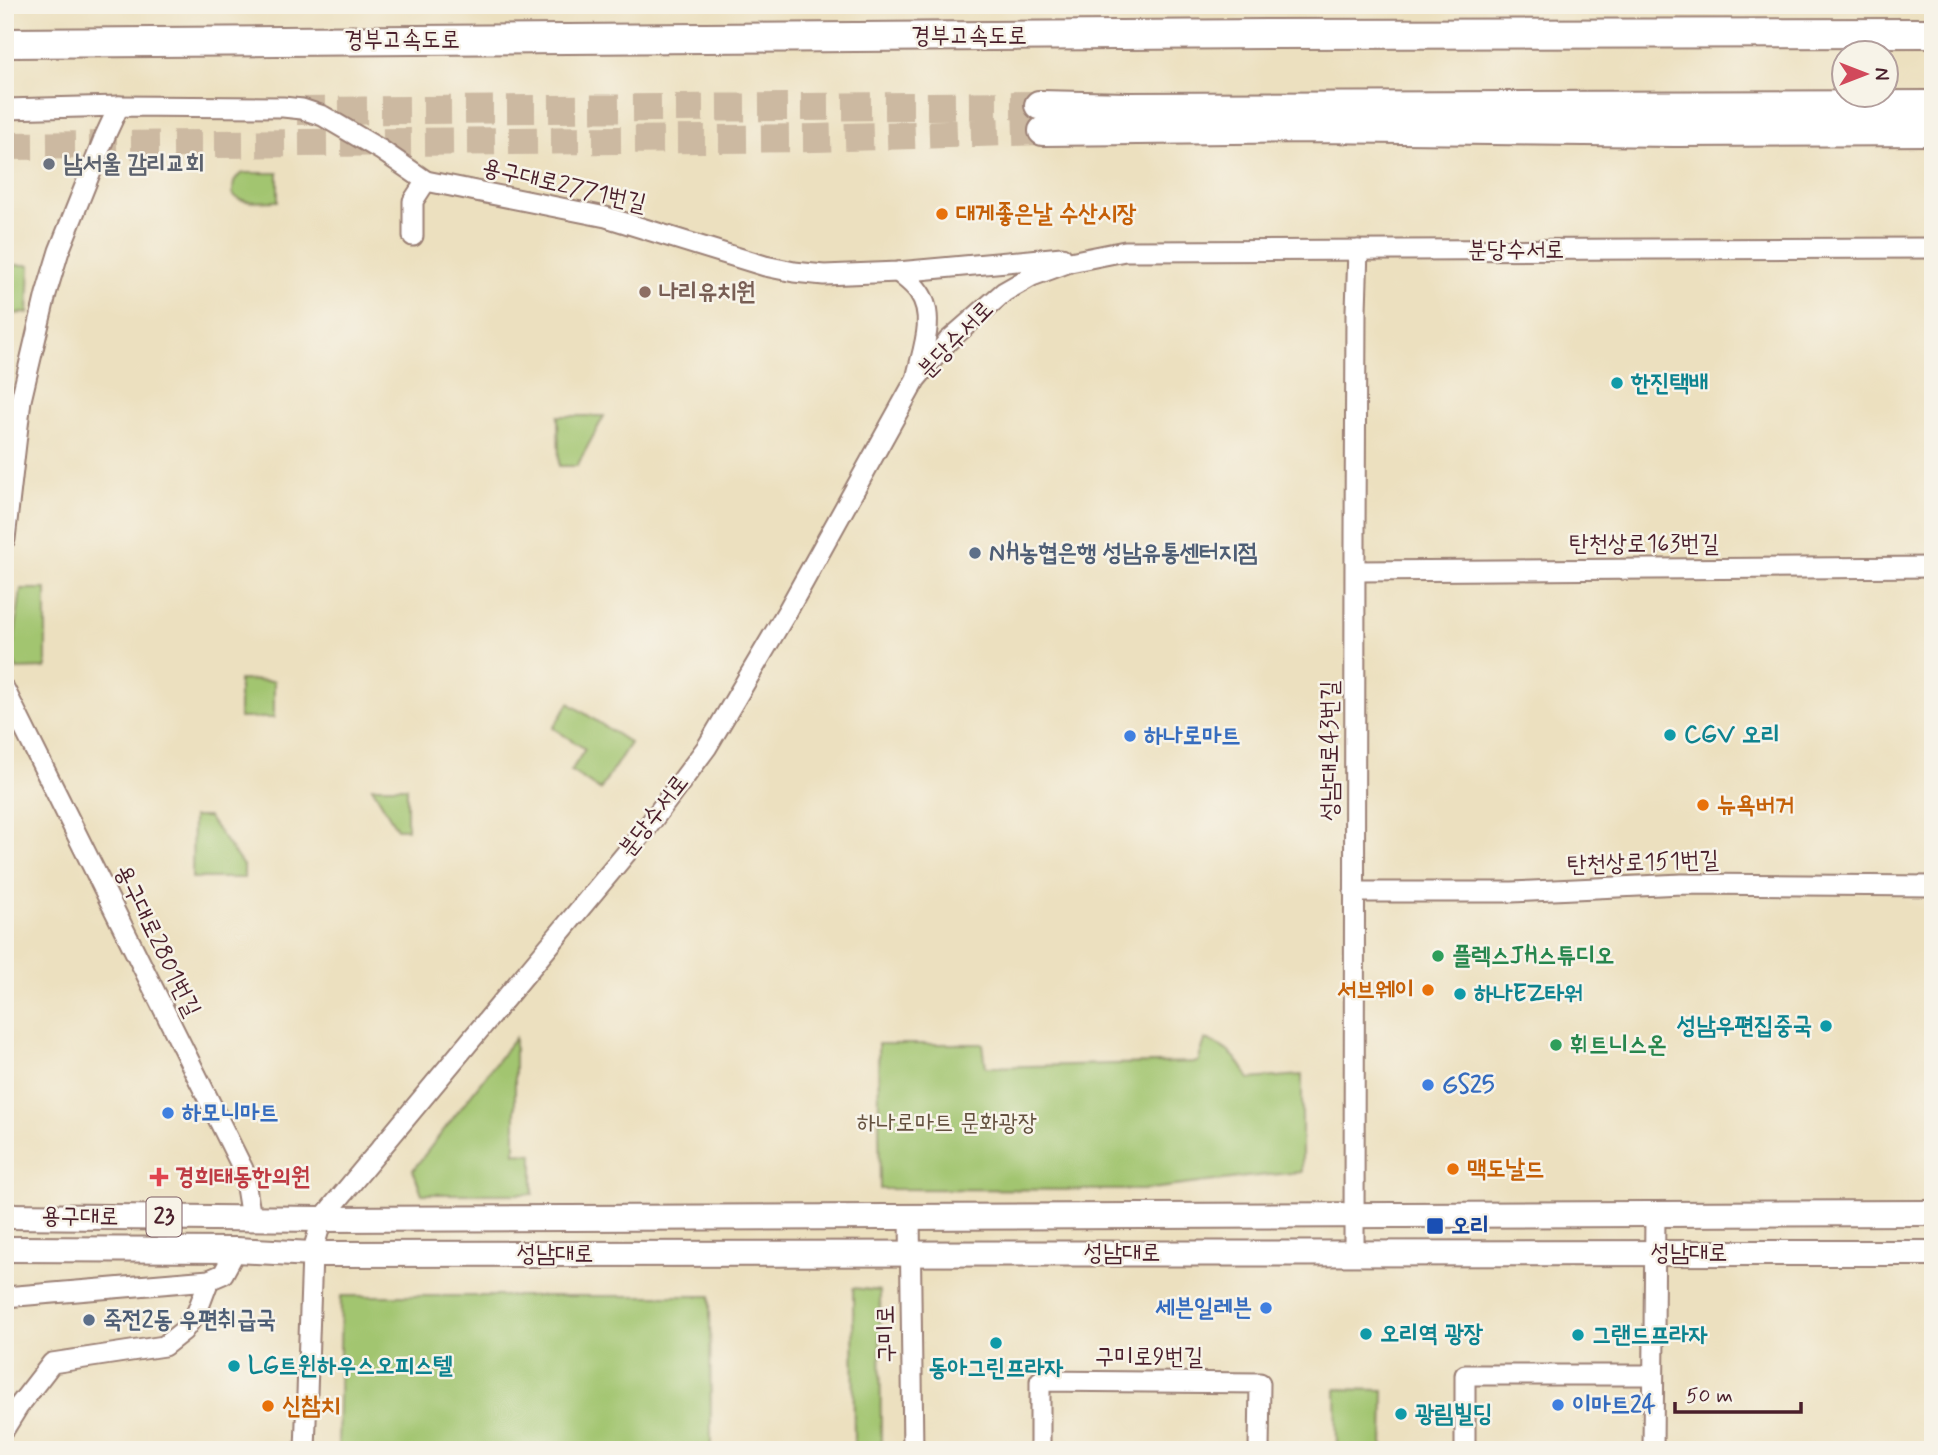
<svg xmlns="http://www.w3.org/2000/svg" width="1938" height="1455" font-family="Mynerve,'Poor Story',sans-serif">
	<rect width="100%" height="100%" fill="#f7f3e8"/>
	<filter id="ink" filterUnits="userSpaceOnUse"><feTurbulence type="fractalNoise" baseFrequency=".0143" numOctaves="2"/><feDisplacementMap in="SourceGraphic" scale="14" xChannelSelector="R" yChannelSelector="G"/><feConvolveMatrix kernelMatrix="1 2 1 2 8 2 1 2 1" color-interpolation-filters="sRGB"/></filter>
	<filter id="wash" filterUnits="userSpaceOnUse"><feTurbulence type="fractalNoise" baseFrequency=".00686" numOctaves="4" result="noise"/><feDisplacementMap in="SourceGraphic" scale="28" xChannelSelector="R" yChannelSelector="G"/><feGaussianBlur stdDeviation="1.57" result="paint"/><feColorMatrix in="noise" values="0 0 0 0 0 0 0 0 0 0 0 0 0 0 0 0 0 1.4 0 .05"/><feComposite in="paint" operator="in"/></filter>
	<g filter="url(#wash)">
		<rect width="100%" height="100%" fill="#ece0bf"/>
		<!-- green -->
		<g fill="#a2c56f" stroke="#76724d" stroke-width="2">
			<path d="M244,173H278V201C264,201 244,205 233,195C233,184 233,177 244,173Z"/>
			<path d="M5,265H30L28,313L5,314Z"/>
			<path d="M558,416H604L577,466H559Z"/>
			<path d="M21,589H46V668L17,669L12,657Z"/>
			<path d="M239,680L274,681V718H239Z"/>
			<path d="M569,703L630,743L600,790L571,771L585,749L553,728Z"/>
			<path d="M372,787H407V829H397Z"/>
			<path d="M193,817H208L244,867V878H192Z"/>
			<path d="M515,1038V1153L533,1154V1194H422L413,1170Z"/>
			<path d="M1205,1040C1229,1048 1237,1057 1249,1079L1302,1075V1172L1247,1177L1143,1190L880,1189L878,1044H983L986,1067L1198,1062Z"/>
			<path d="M853,1288L880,1291L881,1450H854Z"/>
			<path d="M341,1296H710L711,1450H338Z"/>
			<path d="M1336,1389L1384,1390L1383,1450H1337Z"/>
		</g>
	</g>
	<g filter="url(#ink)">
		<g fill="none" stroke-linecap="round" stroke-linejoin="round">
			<!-- highway-tunnel -->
			<g stroke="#ccb9a1" stroke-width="28" stroke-dasharray="28 14" stroke-linecap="butt">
				<path d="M297,111L1039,105"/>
				<path d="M5,146L816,138L1043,131"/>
			</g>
			<defs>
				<g id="minor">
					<path d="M5,109L119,106L283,107L302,109L323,116L381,150L426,181L606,217L765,266L794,272L824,275L898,272L1062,257"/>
					<path d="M413,236V201L426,181"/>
					<path d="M898,272C905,278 914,284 919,292C936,316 923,349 917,375"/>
					<path d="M5,539L21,400L46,294L59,251L105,136L119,106"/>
					<path d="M1356,571L1933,567"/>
					<path d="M5,690L243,1169L251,1218"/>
					<path d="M1354,892H1512L1682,884L1933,886"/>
					<path d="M910,1217L913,1450"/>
					<path d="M1354,1253L1355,534L1356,310L1358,250"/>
					<path d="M5,1297L209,1280L223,1274L236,1250"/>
					<path d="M5,1428L18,1407L52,1363L164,1346L183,1331L197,1312L209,1280"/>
					<path d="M305,1450L312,1254L322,1219L643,833L707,747L788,610L916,379L948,341L1004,292L1032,276L1070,262L1125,251L1933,248"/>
					<path d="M1040,1450V1381L1260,1383L1259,1450"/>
					<path d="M1465,1450V1375H1653"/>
					<path d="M1653,1450L1655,1214"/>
				</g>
				<g id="major">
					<path d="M5,1216L322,1219L1933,1213"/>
					<path d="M5,1249L236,1250L312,1254L1933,1253"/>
				</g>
				<g id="highway">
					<path d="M5,43L1268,34L1933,33"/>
					<path d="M1039,105L1128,107L1933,105"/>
					<path d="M1043,131L1314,128L1675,132L1933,131"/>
				</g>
			</defs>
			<!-- minor casing -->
			<use href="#minor" stroke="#9b8075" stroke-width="23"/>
			<!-- major casing -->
			<use href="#major" stroke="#9b8075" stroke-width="28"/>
			<!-- highway casing -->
			<use href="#highway" stroke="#9b8075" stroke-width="32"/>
			<!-- minor -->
			<use href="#minor" stroke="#fff" stroke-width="19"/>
			<!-- major -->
			<use href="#major" stroke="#fff" stroke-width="24"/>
			<!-- highway -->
			<use href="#highway" stroke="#fff" stroke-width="28"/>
		</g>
	</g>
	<!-- markers -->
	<circle fill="#6b7280" stroke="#f7f3e8" stroke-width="2.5" cx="49" cy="164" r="7"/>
	<g fill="#e8710a" stroke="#f7f3e8" stroke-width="2.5">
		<circle cx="942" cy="214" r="7"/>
		<circle cx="1703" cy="805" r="7"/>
		<circle cx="1428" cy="990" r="7"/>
		<circle cx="1453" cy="1169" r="7"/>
		<circle cx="268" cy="1406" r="7"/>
	</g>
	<circle fill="#8d6e63" stroke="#f7f3e8" stroke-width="2.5" cx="645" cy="292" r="7"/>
	<g fill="#0f9aa8" stroke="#f7f3e8" stroke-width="2.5">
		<circle cx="1617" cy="383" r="7"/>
		<circle cx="1670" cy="735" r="7"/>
		<circle cx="1460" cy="994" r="7"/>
		<circle cx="1826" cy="1026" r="7"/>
		<circle cx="1366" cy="1334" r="7"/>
		<circle cx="1578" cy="1335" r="7"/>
		<circle cx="996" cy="1343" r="7"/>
		<circle cx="234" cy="1366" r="7"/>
		<circle cx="1401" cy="1414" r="7"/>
	</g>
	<g fill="#5c6f8a" stroke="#f7f3e8" stroke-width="2.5">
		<circle cx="975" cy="553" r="7"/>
		<circle cx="89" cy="1320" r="7"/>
	</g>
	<g fill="#3f7fe0" stroke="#f7f3e8" stroke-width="2.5">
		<circle cx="1130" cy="736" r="7"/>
		<circle cx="1428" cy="1085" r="7"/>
		<circle cx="168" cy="1113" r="7"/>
		<circle cx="1266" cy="1308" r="7"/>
		<circle cx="1558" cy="1405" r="7"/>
	</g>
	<g fill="#2e9e5b" stroke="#f7f3e8" stroke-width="2.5">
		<circle cx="1438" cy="956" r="7"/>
		<circle cx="1556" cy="1045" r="7"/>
	</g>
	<path fill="#e0444e" stroke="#f7f3e8" stroke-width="2.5" d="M155.5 1166.5h7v7h7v7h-7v7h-7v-7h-7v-7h7z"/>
	<rect fill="#1a4fb4" stroke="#f7f3e8" stroke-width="2.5" x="1426" y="1217" width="18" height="18" rx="3.5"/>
	<g text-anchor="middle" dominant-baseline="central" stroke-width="5" stroke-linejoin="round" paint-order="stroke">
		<!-- shield labels -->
		<rect fill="#f7f3e8" stroke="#7e5f64" stroke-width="2" x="146.5" y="1197.5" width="35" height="39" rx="5"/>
		<g font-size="23" font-weight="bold" fill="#4a1f2b">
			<text x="164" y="1217">23</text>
		</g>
		<!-- street labels -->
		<g font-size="24" fill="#4a1f2b" stroke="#f7f3e8">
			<text x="969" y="36">경부고속도로</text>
			<text x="402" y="40">경부고속도로</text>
			<text transform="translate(564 186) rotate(13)">용구대로2771번길</text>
			<text x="1516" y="250">분당수서로</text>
			<text transform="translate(956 340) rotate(-46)">분당수서로</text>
			<text x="1644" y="544">탄천상로163번길</text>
			<text transform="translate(1330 751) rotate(-90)">성남대로43번길</text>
			<text transform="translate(654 816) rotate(-52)">분당수서로</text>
			<text transform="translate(1643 863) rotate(-2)">탄천상로151번길</text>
			<text transform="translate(157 941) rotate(64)">용구대로2801번길</text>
			<text transform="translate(80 1217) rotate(1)">용구대로</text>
			<text x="1122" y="1253">성남대로</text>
			<text x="1689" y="1253">성남대로</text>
			<text x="555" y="1254">성남대로</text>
			<text transform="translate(887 1334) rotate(-91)">구미로</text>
			<text x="1149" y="1357">구미로9번길</text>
		</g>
		<!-- worship labels -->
		<g font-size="24" font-weight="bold" fill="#5b616d" stroke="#f7f3e8" text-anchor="start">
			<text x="63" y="164">남서울 감리교회</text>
		</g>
		<!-- food labels -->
		<g font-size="24" font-weight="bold" fill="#c56008" stroke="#f7f3e8" text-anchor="start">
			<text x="956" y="214">대게좋은날 수산시장</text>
			<text x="1717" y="805">뉴욕버거</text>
			<text x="1414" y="990" text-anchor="end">서브웨이</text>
			<text x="1467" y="1169">맥도날드</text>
			<text x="282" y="1406">신참치</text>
		</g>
		<!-- education labels -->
		<g font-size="24" font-weight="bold" fill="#785e54" stroke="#f7f3e8" text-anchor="start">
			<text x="659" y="292">나리유치원</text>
		</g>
		<!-- culture labels -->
		<g font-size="24" font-weight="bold" fill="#0d838f" stroke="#f7f3e8" text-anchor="start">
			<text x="1631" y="383">한진택배</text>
			<text x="1684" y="735">CGV 오리</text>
			<text x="1474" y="994">하나EZ타워</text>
			<text x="1812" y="1026" text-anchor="end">성남우편집중국</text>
			<text x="1380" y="1334">오리역 광장</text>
			<text x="1592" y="1335">그랜드프라자</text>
			<text x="248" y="1366">LG트윈하우스오피스텔</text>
			<text x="996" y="1368" text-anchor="middle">동아그린프라자</text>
			<text x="1415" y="1414">광림빌딩</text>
		</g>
		<!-- service labels -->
		<g font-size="24" font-weight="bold" fill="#4e5e75" stroke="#f7f3e8" text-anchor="start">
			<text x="989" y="553">NH농협은행 성남유통센터지점</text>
			<text x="103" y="1320">죽전2동 우편취급국</text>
		</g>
		<!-- shop labels -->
		<g font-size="24" font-weight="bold" fill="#366cbe" stroke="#f7f3e8" text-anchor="start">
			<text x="1144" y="736">하나로마트</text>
			<text x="1442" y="1085">GS25</text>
			<text x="182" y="1113">하모니마트</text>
			<text x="1252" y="1308" text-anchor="end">세븐일레븐</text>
			<text x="1572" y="1405">이마트24</text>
		</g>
		<!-- leisure labels -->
		<g font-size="24" font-weight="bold" fill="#27864d" stroke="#f7f3e8" text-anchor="start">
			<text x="1452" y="956">플렉스JH스튜디오</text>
			<text x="1570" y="1045">휘트니스온</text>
		</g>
		<!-- park labels -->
		<g font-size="24" fill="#64513f" stroke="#f7f3e8">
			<text x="947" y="1123">하나로마트 문화광장</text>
		</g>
		<!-- health labels -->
		<g font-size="24" font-weight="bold" fill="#be3a42" stroke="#f7f3e8" text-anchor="start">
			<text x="175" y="1177">경희태동한의원</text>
		</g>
		<!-- transit labels -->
		<g font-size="24" font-weight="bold" fill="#164399" stroke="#f7f3e8" text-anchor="start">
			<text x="1451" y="1226">오리</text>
		</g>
	</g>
	<!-- margin -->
	<rect width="1938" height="1455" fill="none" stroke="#f7f3e8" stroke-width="28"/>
	<!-- north arrow -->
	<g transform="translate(1865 74) rotate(90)"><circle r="33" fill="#f7f3e8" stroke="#b29e9c" stroke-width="2"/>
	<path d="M0-5L12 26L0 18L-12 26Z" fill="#d1495b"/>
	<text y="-10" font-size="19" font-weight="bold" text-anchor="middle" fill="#4a1f2b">N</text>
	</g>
	<!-- scale -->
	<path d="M1675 1402v10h126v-10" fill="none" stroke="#4a1f2b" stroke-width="3.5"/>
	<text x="1686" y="1402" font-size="21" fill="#4a1f2b" stroke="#f7f3e8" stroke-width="5" paint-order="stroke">50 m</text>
</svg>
